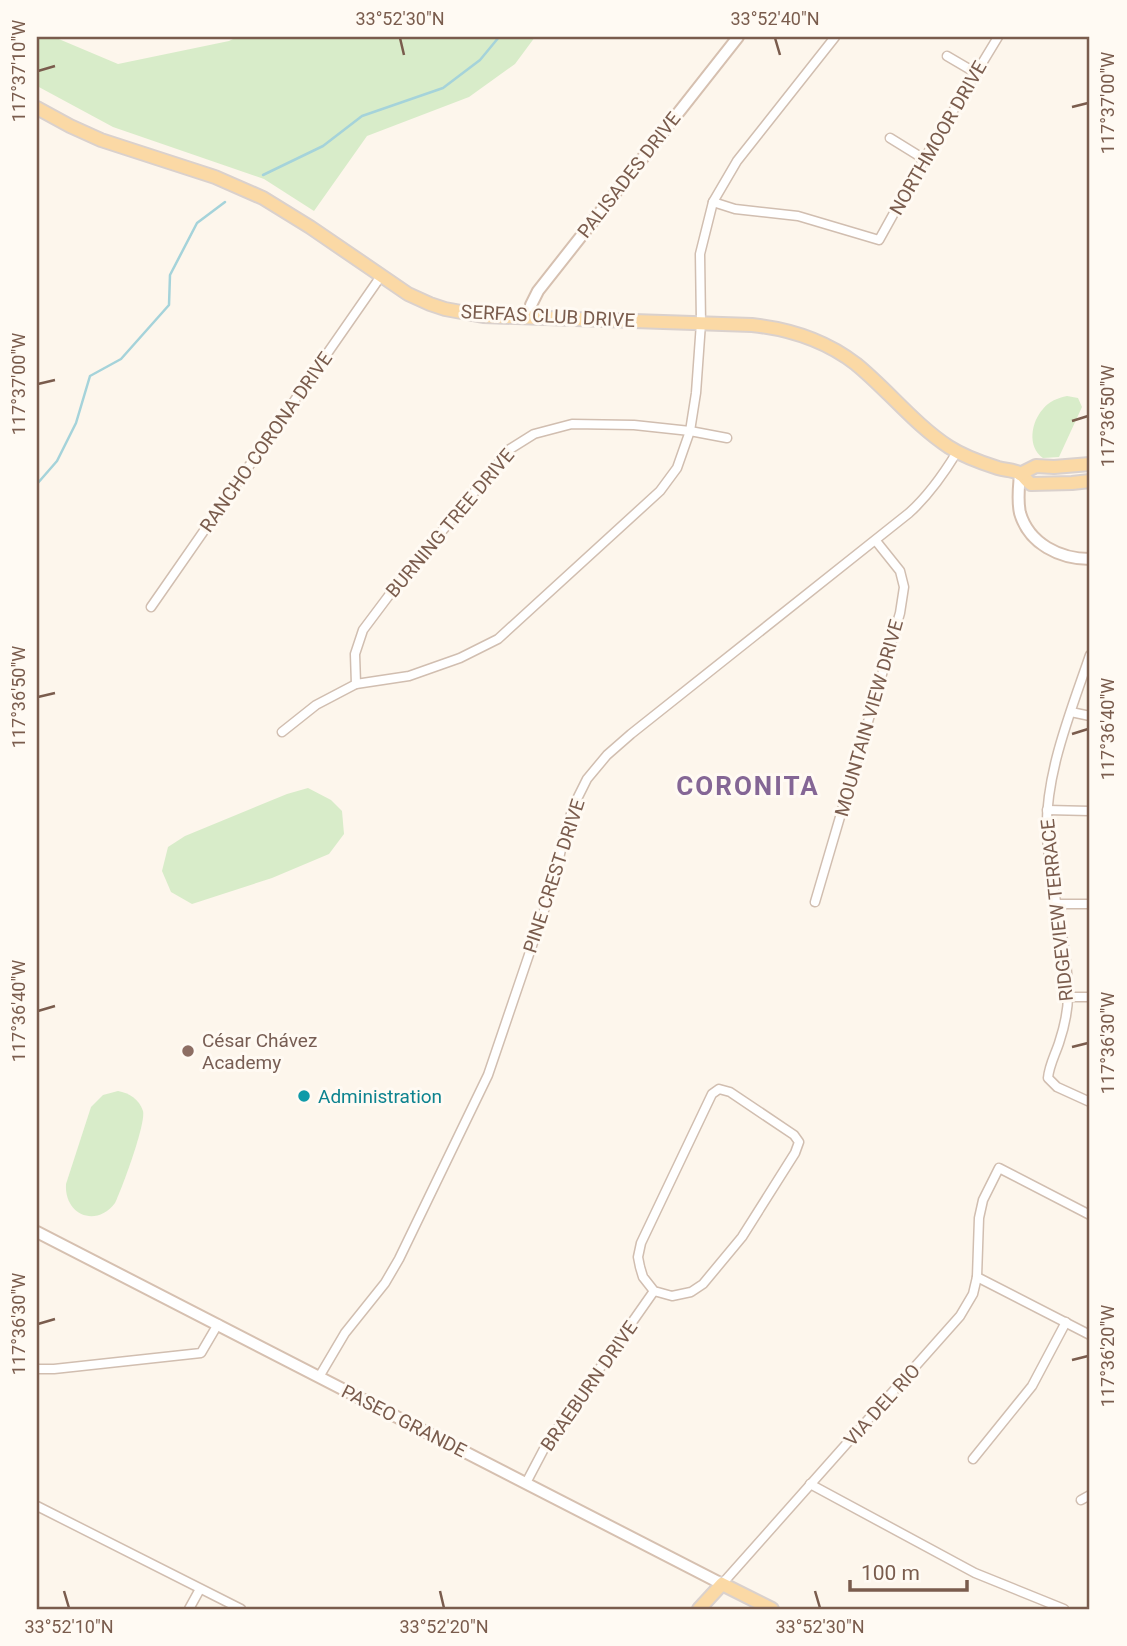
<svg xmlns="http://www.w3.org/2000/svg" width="1127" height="1646" font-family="Roboto,sans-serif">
	<rect width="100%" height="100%" fill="#fdf6ec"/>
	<!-- green -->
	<g fill="#d8ecc9">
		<path d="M37,37H54L118,64L229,41L237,37H535L515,64L469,97L367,136L314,211L264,179L113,127L37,86Z"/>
		<path d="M1067,396L1078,398L1082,407L1059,457L1043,458C1027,447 1031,422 1043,409C1049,401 1058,398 1067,396Z"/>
		<path d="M308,788L331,800L342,811L344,834L329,854L272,878L192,904L171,892L162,871L168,847L185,836L287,794Z"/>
		<path d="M118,1091C129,1093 139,1099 143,1111C146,1124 122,1188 115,1203C96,1228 64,1215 66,1184L91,1107L103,1095Z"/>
	</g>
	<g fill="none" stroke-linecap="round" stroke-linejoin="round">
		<!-- stream -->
		<g stroke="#a5d3da" stroke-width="2.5">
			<path d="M263,175L323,146L362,116L443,88L480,60L499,37"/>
			<path d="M37,484L57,461L76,423L90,376L121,359L169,305L170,275L197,223L225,202"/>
		</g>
		<defs>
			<g id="street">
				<path d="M947,56L976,73"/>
				<path d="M890,138L924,159"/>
				<path d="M713,202L735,209L798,216L879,240L924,159L998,37"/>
				<path d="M151,607L381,276"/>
				<path d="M1090,655C1071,711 1044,776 1047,836C1050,890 1068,942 1068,995C1068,1011 1064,1028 1059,1043C1055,1055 1049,1066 1048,1078L1057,1087L1090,1102"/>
				<path d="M356,684L355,654L363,630L390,594L510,449L534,434L572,424L634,425L690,431L727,438"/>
				<path d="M1071,712L1090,716"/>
				<path d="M282,732L316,705L356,684L409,676L460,658L498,639L660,491L677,468L690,431L696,393L701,323L700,254L713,202L737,161L835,37"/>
				<path d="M1047,810L1090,811"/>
				<path d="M815,902L900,613L904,587L900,571L876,541"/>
				<path d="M1057,904H1090"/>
				<path d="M1068,997H1090"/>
				<path d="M719,1089L730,1092L794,1135L799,1142L795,1153L742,1237L703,1284L691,1292L672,1296L654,1291L643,1277L640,1267L638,1257L641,1243L712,1094Z"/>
				<path d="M977,1277L1090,1335"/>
				<path d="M37,1369H54L201,1353L218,1324"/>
				<path d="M319,1377L345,1333L385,1283L399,1259L488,1075L554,881L566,827L576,801L587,779L607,755L631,734L909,513C929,495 943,475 957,452"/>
				<path d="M973,1459L1032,1386L1066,1322"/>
				<path d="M526,1483L546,1445L654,1291"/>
				<path d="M810,1484L975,1573L1064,1609"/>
				<path d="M1081,1500L1090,1495"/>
				<path d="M37,1506L241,1609"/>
				<path d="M722,1584L960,1316L973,1294L977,1277L979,1218L983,1200L999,1168L1090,1215"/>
				<path d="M189,1609L200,1589"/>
			</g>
			<g id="secondary">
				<path d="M530,318L531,305L538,291L738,37"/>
				<path d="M1020,474C1019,487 1017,500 1020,513C1029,544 1060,559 1090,559"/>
				<path d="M37,1232L722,1584"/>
			</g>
			<g id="primary">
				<path d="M37,108L70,126L101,140L215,177L263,198L310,227L408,294L430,304L445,309L483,316L752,325C790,329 825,340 856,364C888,390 914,424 949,447C963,456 982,463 998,468C1005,470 1013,470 1019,473C1023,475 1027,481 1031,484L1072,483L1090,481"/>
				<path d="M1020,474L1036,466L1054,467L1090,464"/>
				<path d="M699,1609L722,1584L772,1609"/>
			</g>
		</defs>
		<!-- street casing -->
		<use href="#street" stroke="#d1beb0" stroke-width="11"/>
		<!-- secondary casing -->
		<use href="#secondary" stroke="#d6c0b0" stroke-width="14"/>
		<!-- primary casing -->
		<use href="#primary" stroke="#dad1cd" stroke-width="16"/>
		<!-- street -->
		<use href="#street" stroke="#fff" stroke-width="8"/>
		<!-- secondary -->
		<use href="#secondary" stroke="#fff" stroke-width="10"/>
		<!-- primary -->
		<use href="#primary" stroke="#fbd9a5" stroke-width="12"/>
	</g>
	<!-- ticks -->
	<path fill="none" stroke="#7a5c4d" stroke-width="2.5" d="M400,38L404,55M775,38L780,55M38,71L55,66M1072,107L1088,103M38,384L55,380M1072,421L1088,416M38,697L55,693M1072,734L1088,729M38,1011L55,1006M1072,1047L1088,1043M38,1324L55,1319M1072,1360L1088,1356M64,1591L69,1608M440,1591L444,1608M815,1591L820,1608"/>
	<!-- markers -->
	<circle fill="#8d6e63" stroke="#fffaf3" stroke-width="2.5" cx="188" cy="1051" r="7"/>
	<circle fill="#0f9aa8" stroke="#fffaf3" stroke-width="2.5" cx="304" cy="1096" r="7"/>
	<g text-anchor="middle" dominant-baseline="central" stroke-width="6" stroke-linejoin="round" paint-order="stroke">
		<!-- street labels -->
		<g font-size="19" fill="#7a5c4d" stroke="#fffaf3">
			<text transform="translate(938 138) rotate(-60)">NORTHMOOR DRIVE</text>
			<text transform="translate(629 175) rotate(-52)">PALISADES DRIVE</text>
			<text transform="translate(548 316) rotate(3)">SERFAS CLUB DRIVE</text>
			<text transform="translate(266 442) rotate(-55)">RANCHO CORONA DRIVE</text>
			<text transform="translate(450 523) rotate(-50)">BURNING TREE DRIVE</text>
			<text transform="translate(869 718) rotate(-74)">MOUNTAIN VIEW DRIVE</text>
			<text transform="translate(554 876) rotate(-72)">PINE CREST DRIVE</text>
			<text transform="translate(1057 910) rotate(-96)">RIDGEVIEW TERRACE</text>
			<text transform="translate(589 1386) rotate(-55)">BRAEBURN DRIVE</text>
			<text transform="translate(882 1405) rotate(-48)">VIA DEL RIO</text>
			<text transform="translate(404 1421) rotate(27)">PASEO GRANDE</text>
		</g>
		<!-- education labels -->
		<g font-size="19" fill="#785e54" stroke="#fffaf3" text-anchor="start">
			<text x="202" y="1040">César Chávez<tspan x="202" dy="22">Academy</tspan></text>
		</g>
		<!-- culture labels -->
		<g font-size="19" fill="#0d838f" stroke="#fffaf3" text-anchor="start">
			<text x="318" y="1096">Administration</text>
		</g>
		<!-- district labels -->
		<g font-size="26" font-weight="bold" letter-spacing="2" fill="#846695" stroke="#fffaf3">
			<text x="748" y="786">CORONITA</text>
		</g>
	</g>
	<!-- border -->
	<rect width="1127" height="1646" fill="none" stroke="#fffaf3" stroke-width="77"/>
	<!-- scale -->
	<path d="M850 1580v10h117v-10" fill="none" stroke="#7a5c4d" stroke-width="3.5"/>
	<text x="861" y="1580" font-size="21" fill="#7a5c4d" stroke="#fffaf3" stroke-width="5" paint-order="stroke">100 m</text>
	<rect x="38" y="38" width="1050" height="1570" fill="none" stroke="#7a5c4d" stroke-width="2.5"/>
	<g font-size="18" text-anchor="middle" fill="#7a5c4d">
		<text x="400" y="25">33°52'30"N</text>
		<text x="775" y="25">33°52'40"N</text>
		<text transform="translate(19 71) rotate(-90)" y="6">117°37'10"W</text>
		<text transform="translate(1108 103) rotate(-90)" y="6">117°37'00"W</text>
		<text transform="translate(19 384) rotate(-90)" y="6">117°37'00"W</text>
		<text transform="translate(1108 416) rotate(-90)" y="6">117°36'50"W</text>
		<text transform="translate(19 697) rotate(-90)" y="6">117°36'50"W</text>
		<text transform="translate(1108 729) rotate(-90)" y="6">117°36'40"W</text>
		<text transform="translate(19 1011) rotate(-90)" y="6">117°36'40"W</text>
		<text transform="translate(1108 1043) rotate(-90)" y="6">117°36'30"W</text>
		<text transform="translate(19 1324) rotate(-90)" y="6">117°36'30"W</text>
		<text transform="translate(1108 1356) rotate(-90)" y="6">117°36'20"W</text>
		<text x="69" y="1633">33°52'10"N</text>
		<text x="444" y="1633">33°52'20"N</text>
		<text x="820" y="1633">33°52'30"N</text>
	</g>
</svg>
